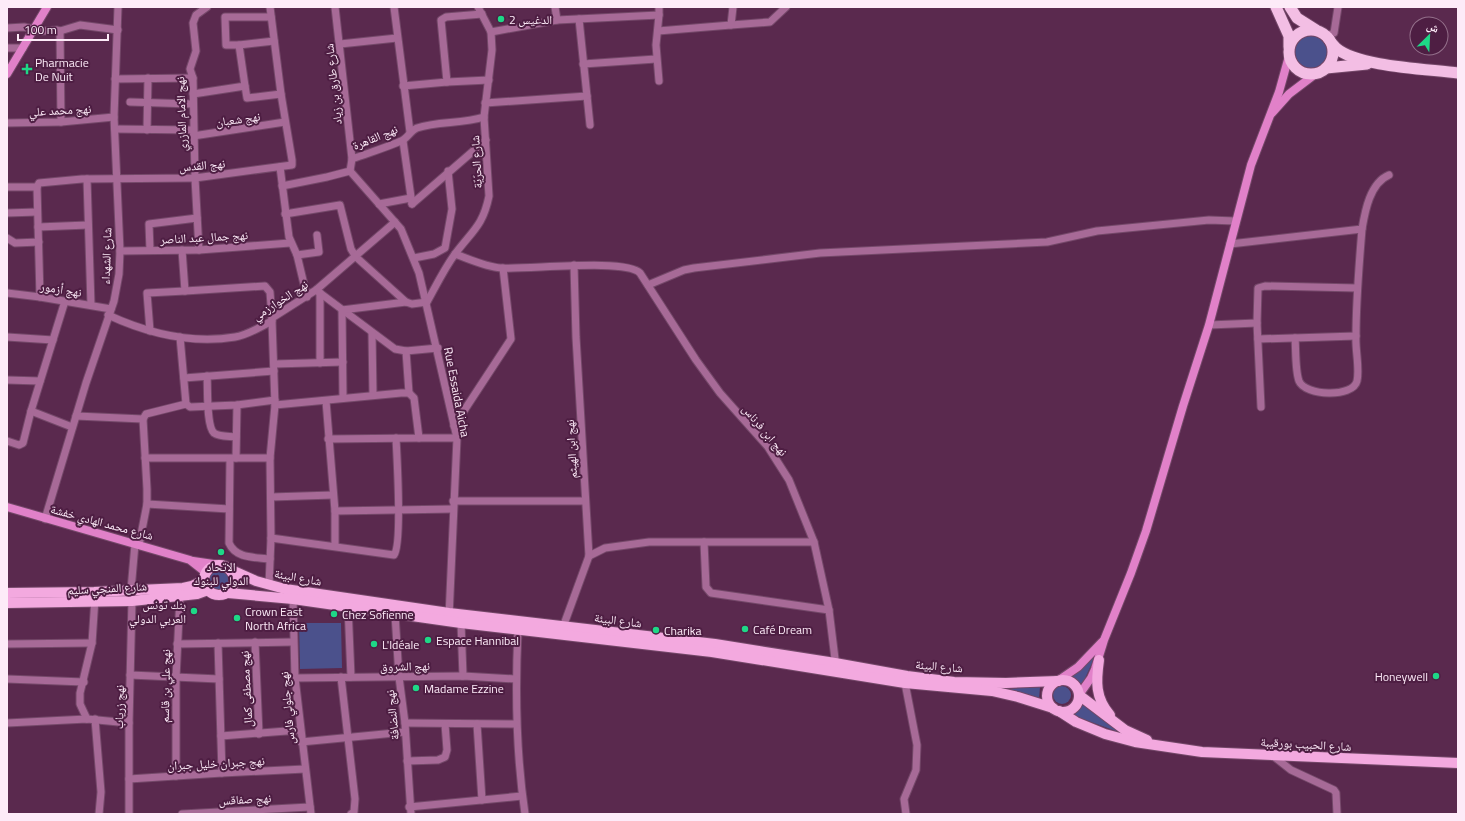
<svg xmlns="http://www.w3.org/2000/svg" width="1465" height="821" font-family="'Titillium Web','Noto Naskh Arabic',sans-serif">
	<rect width="100%" height="100%" fill="#5a294e"/>
	<!-- green -->
	<g fill="#4b518c">
		<circle cx="1311" cy="52" r="16"/>
		<circle cx="218" cy="581" r="11"/>
		<path d="M299,623H341L342,668L300,669Z"/>
		<path d="M1098,650L1082,685L1071,675Z"/>
		<circle cx="1062" cy="695" r="9"/>
		<path d="M1040,687L1039,699L1005,689Z"/>
		<path d="M1083,704L1124,734L1072,715Z"/>
	</g>
	<g fill="none" stroke-linecap="round" stroke-linejoin="round">
		<defs>
			<g id="minor">
				<path d="M335,7L352,159"/>
				<path d="M394,7L410,132"/>
				<path d="M555,7L557,20"/>
				<path d="M271,17H225L226,45H239L274,41"/>
				<path d="M579,19L590,125"/>
				<path d="M731,25L770,22L786,7"/>
				<path d="M7,28L24,27L43,31L57,30L60,31L80,25L118,30"/>
				<path d="M60,31L61,122"/>
				<path d="M658,31L731,25L733,7"/>
				<path d="M491,32L557,20L659,15V7"/>
				<path d="M1326,36L1334,33L1338,7"/>
				<path d="M340,44L397,38"/>
				<path d="M7,48H23"/>
				<path d="M583,64L656,59"/>
				<path d="M115,79L193,78"/>
				<path d="M659,81L656,45L659,15"/>
				<path d="M447,82L489,80"/>
				<path d="M245,86L247,98L281,94"/>
				<path d="M403,86L447,82L441,20L446,17L482,14"/>
				<path d="M193,94L245,86L239,45"/>
				<path d="M130,102L192,104"/>
				<path d="M485,103L587,96"/>
				<path d="M7,123L61,122L114,117"/>
				<path d="M115,129L193,130"/>
				<path d="M147,130L148,78"/>
				<path d="M193,136L285,122"/>
				<path d="M403,141L412,204"/>
				<path d="M280,167L289,237L297,255L307,297"/>
				<path d="M350,171L401,229L419,273L457,438L449,617"/>
				<path d="M87,179L91,305"/>
				<path d="M282,186L327,177L350,171L352,159C368,153 385,148 401,141C407,139 410,131 417,128C438,121 462,124 484,117"/>
				<path d="M7,187H37"/>
				<path d="M379,204L411,198"/>
				<path d="M412,204L486,140"/>
				<path d="M7,213L37,212"/>
				<path d="M285,214L340,205L351,249L356,257L406,302"/>
				<path d="M38,227L88,225"/>
				<path d="M7,238L15,243L39,242"/>
				<path d="M1230,244L1362,229C1365,211 1370,183 1389,175"/>
				<path d="M150,250L149,224L197,218"/>
				<path d="M182,250L185,291L265,286L270,292L272,318"/>
				<path d="M199,250L195,178L193,78L190,69L196,51L193,23L196,15L207,7"/>
				<path d="M120,251L199,250L290,243"/>
				<path d="M455,254C469,259 486,267 501,268C526,270 626,258 640,273L696,360L720,393L768,447L789,480L814,542L829,610L836,667"/>
				<path d="M297,255L319,252L317,235"/>
				<path d="M414,258L434,254L445,248L452,209L448,171"/>
				<path d="M648,285L684,270L694,268L820,253L1047,242L1097,231L1209,220L1235,221"/>
				<path d="M316,290L395,349L406,351L438,348"/>
				<path d="M7,293L40,297L111,309"/>
				<path d="M40,297L37,187L39,183L82,179L195,178L292,165V160L281,94L270,7"/>
				<path d="M108,315C147,333 192,344 235,337C248,335 260,327 272,321V318L316,290L395,222"/>
				<path d="M1209,325L1257,323"/>
				<path d="M150,331L147,293L185,291"/>
				<path d="M372,333L373,395"/>
				<path d="M7,337L53,340"/>
				<path d="M1295,338C1296,349 1295,370 1299,381C1305,396 1353,398 1357,381C1360,369 1355,349 1356,336C1356,300 1359,265 1362,229"/>
				<path d="M1258,339L1356,336"/>
				<path d="M406,351L409,393"/>
				<path d="M320,363V293"/>
				<path d="M274,364L343,362"/>
				<path d="M207,376C208,387 206,426 214,433C219,437 230,436 236,437"/>
				<path d="M184,378L274,371"/>
				<path d="M7,380L40,381"/>
				<path d="M343,398L342,310L406,302L412,304L427,302C436,286 444,269 455,254C472,231 483,226 489,196L484,117L492,50L491,32L478,7"/>
				<path d="M326,401L335,511V546"/>
				<path d="M186,404L190,407L237,405L275,400"/>
				<path d="M275,405L401,393H409L414,398L419,438L328,439"/>
				<path d="M1261,407L1257,323L1258,288L1265,286L1357,288"/>
				<path d="M31,411L72,427"/>
				<path d="M76,416L143,419"/>
				<path d="M454,426L511,339L503,268"/>
				<path d="M419,438H457"/>
				<path d="M7,441L19,445L23,443L31,411L65,301"/>
				<path d="M145,458H270"/>
				<path d="M236,458L237,405"/>
				<path d="M230,459L229,543C236,559 255,557 270,559"/>
				<path d="M271,497L333,495"/>
				<path d="M453,501H585"/>
				<path d="M147,504L229,509"/>
				<path d="M335,511L453,509"/>
				<path d="M45,519L86,383L114,301L119,274L120,251L114,117L118,7"/>
				<path d="M271,538L394,555C402,545 397,456 396,438"/>
				<path d="M704,542L706,587L711,593L829,610"/>
				<path d="M139,545L147,504V489L143,419L146,414L186,404L180,337"/>
				<path d="M589,556L605,548L649,542H814"/>
				<path d="M269,585L271,538L270,458L275,405L272,321"/>
				<path d="M131,590L135,544"/>
				<path d="M293,599L295,678L311,814"/>
				<path d="M348,606L351,677"/>
				<path d="M395,614L399,677L405,723L411,814"/>
				<path d="M461,623L463,676"/>
				<path d="M563,627L589,556L576,337L574,265"/>
				<path d="M518,630C515,692 516,753 525,814"/>
				<path d="M255,642L259,734"/>
				<path d="M218,643L222,773"/>
				<path d="M7,644L92,643"/>
				<path d="M177,644L293,642"/>
				<path d="M130,675L219,679"/>
				<path d="M341,677L355,799L354,812L351,814"/>
				<path d="M295,678L463,676L515,679"/>
				<path d="M7,679L84,682"/>
				<path d="M905,683L917,745L916,770L904,799L906,814"/>
				<path d="M87,719L80,704V693L92,643L95,598"/>
				<path d="M95,719L101,792L99,814"/>
				<path d="M7,723L87,719L129,723"/>
				<path d="M405,723L516,724"/>
				<path d="M477,724L482,800"/>
				<path d="M221,736L300,730"/>
				<path d="M301,742L405,732"/>
				<path d="M1272,755L1291,770L1334,790L1336,793L1337,814"/>
				<path d="M407,761L438,760L445,757L447,750L445,724"/>
				<path d="M176,776V678L180,596"/>
				<path d="M129,779L222,773L305,769"/>
				<path d="M409,807L522,796"/>
				<path d="M129,814V723L132,601"/>
				<path d="M182,814L310,807"/>
			</g>
			<g id="secondary">
				<path d="M7,74L47,7"/>
				<path d="M1272,113L1289,94L1318,72"/>
				<path d="M7,507L190,560L204,571L205,575"/>
				<path d="M193,561L220,565"/>
				<path d="M1059,680L1078,667L1102,642"/>
				<path d="M1079,695L1091,678L1095,669L1104,640L1131,573L1146,531L1183,406L1209,325L1251,165L1279,92L1289,56"/>
			</g>
			<g id="primary">
				<circle cx="219" cy="580" r="15"/>
				<path d="M227,568L256,581L285,589L449,613L715,644L835,663L907,676L954,682L1006,683L1058,681"/>
				<path d="M7,593L94,592L183,588L192,586L204,580"/>
				<path d="M228,593L293,599L461,623L712,652L905,683L992,691L1018,697L1053,708"/>
				<path d="M7,603L132,601L197,594L208,590"/>
				<path d="M1099,660C1096,681 1095,698 1110,715"/>
				<circle cx="1063" cy="696" r="16"/>
				<path d="M1079,695L1125,730L1147,740"/>
				<path d="M1059,711L1076,722L1105,734L1135,742L1202,752L1458,763"/>
			</g>
			<g id="trunk">
				<path d="M1276,7L1289,36V47"/>
				<path d="M1290,7L1297,18L1316,30"/>
				<circle cx="1311" cy="52" r="22"/>
				<path d="M1328,38C1330,41 1333,45 1336,48C1358,67 1428,69 1458,73"/>
				<path d="M1326,68L1367,64"/>
			</g>
		</defs>
		<!-- minor casing -->
		<use href="#minor" stroke="#744869" stroke-width="9"/>
		<!-- secondary casing -->
		<use href="#secondary" stroke="#744869" stroke-width="10"/>
		<!-- primary casing -->
		<use href="#primary" stroke="#744869" stroke-width="12"/>
		<!-- trunk casing -->
		<use href="#trunk" stroke="#744869" stroke-width="13"/>
		<!-- minor -->
		<use href="#minor" stroke="#a76a97" stroke-width="7"/>
		<!-- secondary -->
		<use href="#secondary" stroke="#e181c9" stroke-width="8"/>
		<!-- primary -->
		<use href="#primary" stroke="#f3a9df" stroke-width="10"/>
		<!-- trunk -->
		<use href="#trunk" stroke="#f3bee4" stroke-width="11"/>
	</g>
	<!-- markers -->
	<g fill="#1ed887" stroke="#4e1e43" stroke-width="1.5">
		<circle cx="501" cy="19" r="4"/>
		<path d="M25 63h4v4h4v4h-4v4h-4v-4h-4v-4h4z"/>
		<circle cx="221" cy="552" r="4"/>
		<circle cx="194" cy="611" r="4"/>
		<circle cx="334" cy="614" r="4"/>
		<circle cx="237" cy="618" r="4"/>
		<circle cx="745" cy="629" r="4"/>
		<circle cx="656" cy="630" r="4"/>
		<circle cx="428" cy="640" r="4"/>
		<circle cx="374" cy="644" r="4"/>
		<circle cx="1436" cy="676" r="4"/>
		<circle cx="416" cy="688" r="4"/>
	</g>
	<g text-anchor="middle" dominant-baseline="central" stroke-width="4" stroke-linejoin="round" paint-order="stroke">
		<!-- poi labels -->
		<g font-size="12" fill="#fdebf8" stroke="#4e1e43" text-anchor="start">
			<text x="509" y="19">الدغيس 2</text>
			<text x="35" y="62">Pharmacie<tspan x="35" dy="14">De Nuit</tspan></text>
			<text x="221" y="566" text-anchor="middle">الاتحاد<tspan x="221" dy="14">الدولي للبنوك</tspan></text>
			<text x="186" y="604" text-anchor="end">بنك تونس<tspan x="186" dy="14">العربي الدولي</tspan></text>
			<text x="245" y="611">Crown East<tspan x="245" dy="14">North Africa</tspan></text>
			<text x="342" y="614">Chez Sofienne</text>
			<text x="753" y="629">Café Dream</text>
			<text x="664" y="630">Charika</text>
			<text x="436" y="640">Espace Hannibal</text>
			<text x="382" y="644">L'Idéale</text>
			<text x="1428" y="676" text-anchor="end">Honeywell</text>
			<text x="424" y="688">Madame Ezzine</text>
		</g>
		<!-- street labels -->
		<g font-size="12" fill="#fdebf8" stroke="#4e1e43">
			<text transform="translate(333 84) rotate(-96)">شارع طارق بن زياد</text>
			<text transform="translate(60 110) rotate(-3)">نهج محمد علي</text>
			<text transform="translate(181 114) rotate(-92)">نهج الامام المازري</text>
			<text transform="translate(238 119) rotate(-8)">نهج شعبان</text>
			<text transform="translate(375 137) rotate(-22)">نهج القاهرة</text>
			<text transform="translate(476 162) rotate(-93)">شارع الحرّيّة</text>
			<text transform="translate(202 165) rotate(-5)">نهج القدس</text>
			<text transform="translate(204 237) rotate(-3)">نهج جمال عبد الناصر</text>
			<text transform="translate(106 256) rotate(-88)">شارع الشهداء</text>
			<text transform="translate(61 289) rotate(9)">نهج أزمور</text>
			<text transform="translate(280 300) rotate(-33)">نهج الخوارزمي</text>
			<text transform="translate(457 392) rotate(79)">Rue Essaida Aicha</text>
			<text transform="translate(765 430) rotate(50)">نهج ابن فرناس</text>
			<text transform="translate(571 449) rotate(-93)">نهج ابن الهيثم</text>
			<text transform="translate(102 522) rotate(15)">شارع محمد الهادي خفشة</text>
			<text transform="translate(298 577) rotate(10)">شارع البيئة</text>
			<text transform="translate(107 588) rotate(-3)">شارع المنجي سليم</text>
			<text transform="translate(618 620) rotate(7)">شارع البيئة</text>
			<text transform="translate(405 666) rotate(-1)">نهج الشروق</text>
			<text transform="translate(939 666) rotate(5)">شارع البيئة</text>
			<text transform="translate(165 686) rotate(-89)">نهج علي بن قاسم</text>
			<text transform="translate(246 689) rotate(-93)">نهج مصطفى كمال</text>
			<text transform="translate(119 707) rotate(-89)">نهج زرياب</text>
			<text transform="translate(287 708) rotate(-95)">نهج جلولي فارس</text>
			<text transform="translate(392 715) rotate(-96)">نهج النضافة</text>
			<text transform="translate(1306 744) rotate(3)">شارع الحبيب بورقيبة</text>
			<text transform="translate(216 763) rotate(-3)">نهج جبران خليل جبران</text>
			<text transform="translate(245 799) rotate(-3)">نهج صفاقس</text>
		</g>
	</g>
	<!-- border -->
	<rect width="1465" height="821" fill="none" stroke="#fdebf8" stroke-width="16"/>
	<!-- north arrow -->
	<g transform="translate(1429 36) rotate(24)"><circle r="19" fill="#4e1e43" stroke="#94708b"/>
	<path d="M0-3L7 15L0 10L-7 15Z" fill="#1ed887"/>
	<text y="-6" font-size="11" font-weight="bold" text-anchor="middle" fill="#fdebf8">ش</text>
	</g>
	<!-- scale -->
	<path d="M18 34v6h90v-6" fill="none" stroke="#fdebf8" stroke-width="2"/>
	<text x="24" y="34" font-size="12" fill="#fdebf8" stroke="#4e1e43" stroke-width="3" paint-order="stroke">100 m</text>
</svg>
